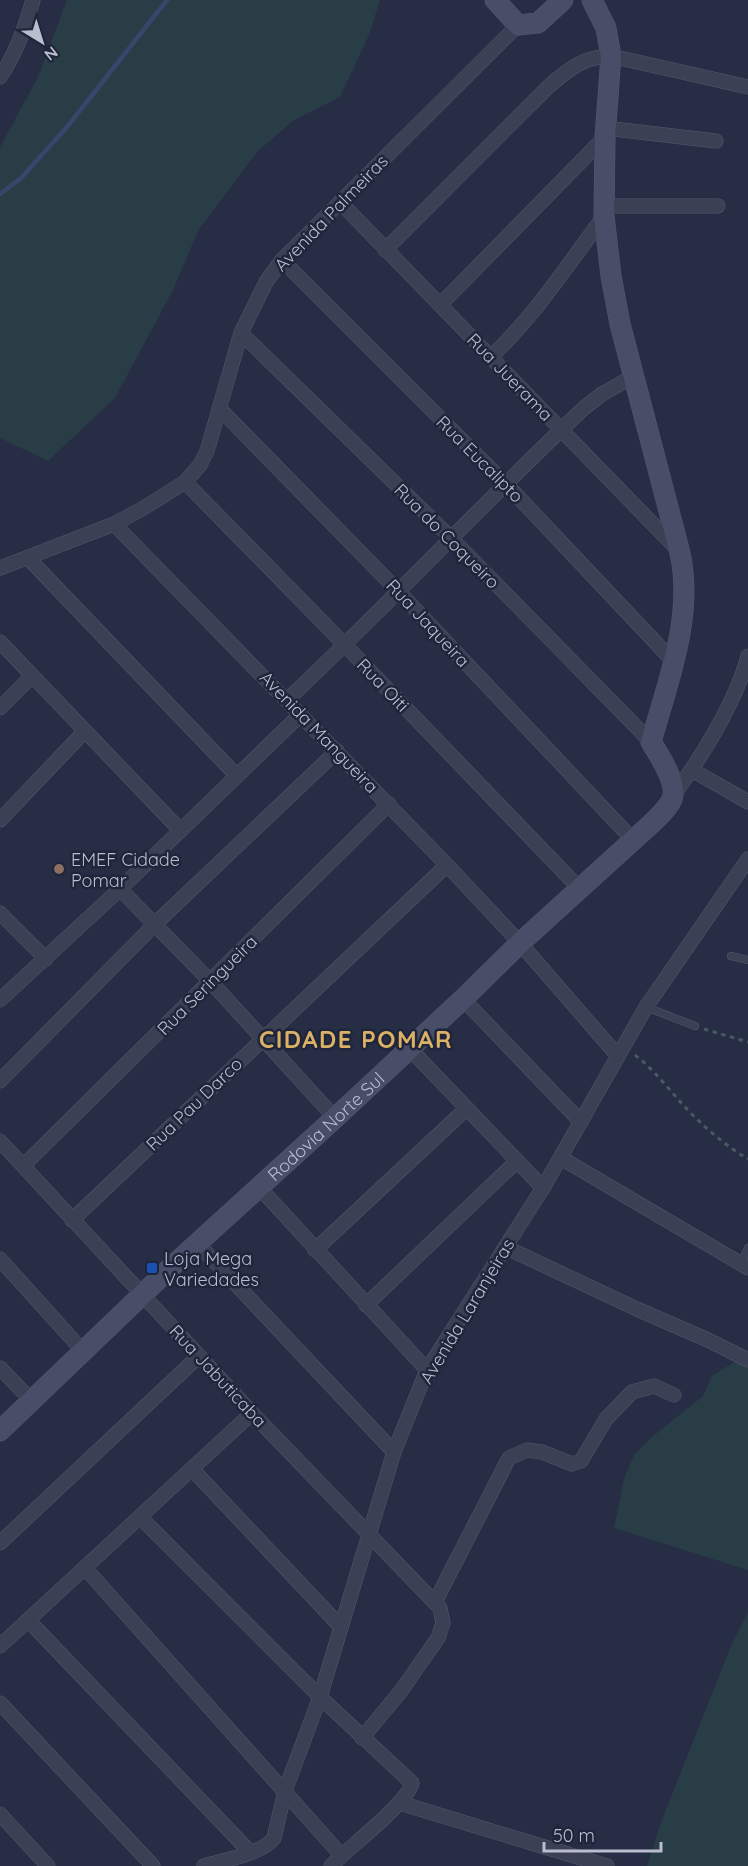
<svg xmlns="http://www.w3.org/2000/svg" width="748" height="1866" font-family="Quicksand,sans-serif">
	<rect width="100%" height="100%" fill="#262d45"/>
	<!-- green -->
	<g fill="#293d46">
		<path d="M67,0H380L369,35L340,97L294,120L257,152L198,231L173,290L115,398L48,461L0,438V147L38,77Z"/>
		<path d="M739,1359L748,1360V1570L614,1528L624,1479L634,1455L652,1437L703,1396L712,1376Z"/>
		<path d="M748,1613V1866H647L660,1825L732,1643Z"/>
	</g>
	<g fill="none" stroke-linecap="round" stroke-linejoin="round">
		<!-- stream -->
		<path stroke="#3a456c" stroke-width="4.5" d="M0,194L21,178L67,127L167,0"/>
		<defs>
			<g id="lane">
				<path d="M731,956L748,960"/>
				<path d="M646,1007L695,1026"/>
				<path d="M741,1263L748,1248"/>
			</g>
			<g id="street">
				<path d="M0,77C16,54 25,27 33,0"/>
				<path d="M605,128L716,141"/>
				<path d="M340,202L679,551"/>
				<path d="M604,206H718"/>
				<path d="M385,250L548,87C569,69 582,57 611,56L748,87"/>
				<path d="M282,260L506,484L674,662"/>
				<path d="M440,305L605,137"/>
				<path d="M241,333L451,538L651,742"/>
				<path d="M491,357C535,315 568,265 604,216"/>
				<path d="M219,408L399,592L634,841"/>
				<path d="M185,482L345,645L580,889"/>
				<path d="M114,524L447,865L520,943L617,1055"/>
				<path d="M28,558L237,776"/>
				<path d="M0,568L114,524L142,509L185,482L200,465L207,451L241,333L266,282L282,260L518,25"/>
				<path d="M0,642L180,830"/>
				<path d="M287,700C388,605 483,503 584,408L602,394L634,376"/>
				<path d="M0,708L32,676"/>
				<path d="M692,770L748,802"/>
				<path d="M673,796C701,758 736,702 748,656"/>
				<path d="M0,820L85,731"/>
				<path d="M120,889L211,982L335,1118"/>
				<path d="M0,913L46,959"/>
				<path d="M463,999L581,1122"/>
				<path d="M0,1000L120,889L301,714"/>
				<path d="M410,1049L543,1188"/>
				<path d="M0,1081L155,924L337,751"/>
				<path d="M0,1141L252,1413L440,1608L443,1623L438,1638L401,1691L362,1738"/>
				<path d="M561,1158L748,1268"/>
				<path d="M23,1166L389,804"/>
				<path d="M259,1187L427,1370"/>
				<path d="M72,1220L447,865"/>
				<path d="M197,1243L394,1452"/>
				<path d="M505,1247L639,1310L708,1340L748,1360"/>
				<path d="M315,1250L466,1109"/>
				<path d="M0,1259L82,1350"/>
				<path d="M366,1305L516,1162"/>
				<path d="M0,1368L32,1401"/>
				<path d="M192,1469L341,1627"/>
				<path d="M140,1517L320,1697L412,1783C407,1804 348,1848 331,1866"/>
				<path d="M0,1543L199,1356"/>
				<path d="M85,1568L341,1855"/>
				<path d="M435,1602L509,1458L527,1450L542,1452L572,1464L581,1461L606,1419L632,1392L654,1386L674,1395"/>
				<path d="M28,1620L250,1852"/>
				<path d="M0,1646L252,1413"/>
				<path d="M0,1703L153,1866"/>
				<path d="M400,1803L607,1866"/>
				<path d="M0,1814L48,1866"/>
				<path d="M204,1866C224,1860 262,1854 274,1838L285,1791L320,1697L394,1452L427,1370L543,1188L646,1007L748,859"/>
			</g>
			<g id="secondary">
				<path d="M495,0L518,25"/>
				<path d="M518,25L538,23L563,0"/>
				<path id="s1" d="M0,1431L168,1270L335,1118L463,999L520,943L651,824C658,817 668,809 672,799C678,783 659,755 651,742C668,681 694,616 680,553L620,324L611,276L604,216L605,137L611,56L606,28L592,0"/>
			</g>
		</defs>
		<!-- lane casing -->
		<use href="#lane" stroke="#54586c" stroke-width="8"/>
		<!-- street casing -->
		<use href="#street" stroke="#54586c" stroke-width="15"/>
		<!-- secondary casing -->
		<use href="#secondary" stroke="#54586c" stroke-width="21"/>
		<!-- path -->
		<g stroke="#475a62" stroke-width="3" stroke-dasharray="4.5 4.5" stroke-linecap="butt">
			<path d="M704,1029L748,1042"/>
			<path d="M635,1055C653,1069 668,1088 683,1105C702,1125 724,1145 748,1159"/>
		</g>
		<!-- lane -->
		<use href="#lane" stroke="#3b4054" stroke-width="7"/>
		<!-- street -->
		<use href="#street" stroke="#3b4054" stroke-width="14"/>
		<!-- secondary -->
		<use href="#secondary" stroke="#494e68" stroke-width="20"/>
	</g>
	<!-- markers -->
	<circle fill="#8d6e63" stroke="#1f253a" stroke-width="2" cx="59" cy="869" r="6"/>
	<rect fill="#1a4fb4" stroke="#1f253a" stroke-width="2" x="146" y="1262" width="12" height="12" rx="3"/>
	<g text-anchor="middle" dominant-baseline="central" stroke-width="5" stroke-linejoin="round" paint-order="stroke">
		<!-- street labels -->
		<g font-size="18" fill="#b9bdce" stroke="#1f253a">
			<text transform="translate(331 213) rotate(-46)">Avenida Palmeiras</text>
			<text transform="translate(510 377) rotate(46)">Rua Juerama</text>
			<text transform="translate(480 459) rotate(45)">Rua Eucalipto</text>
			<text transform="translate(447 536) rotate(45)">Rua do Coqueiro</text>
			<text transform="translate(428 623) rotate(47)">Rua Jaqueira</text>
			<text transform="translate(383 685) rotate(46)">Rua Oiti</text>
			<text transform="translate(319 732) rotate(46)">Avenida Mangueira</text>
			<text transform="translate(207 985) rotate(-45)">Rua Seringueira</text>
			<text transform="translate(194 1104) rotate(-44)">Rua Pau Darco</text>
			<text stroke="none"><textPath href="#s1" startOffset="446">Rodovia Norte Sul</textPath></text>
			<text transform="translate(467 1311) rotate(-59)">Avenida Laranjeiras</text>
			<text transform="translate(218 1376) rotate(47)">Rua Jabuticaba</text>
		</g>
		<!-- poi labels -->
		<g font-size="18" fill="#b9bdce" stroke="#1f253a" text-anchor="start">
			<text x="71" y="859">EMEF Cidade<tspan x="71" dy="21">Pomar</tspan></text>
			<text x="164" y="1258">Loja Mega<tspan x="164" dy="21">Variedades</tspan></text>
		</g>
		<!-- district labels -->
		<g font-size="24" font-weight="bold" letter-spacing="1.5" fill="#dbb166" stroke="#1f253a">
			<text x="356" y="1039">CIDADE POMAR</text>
		</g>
	</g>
	<!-- north arrow -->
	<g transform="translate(42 42) rotate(142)" stroke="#1f253a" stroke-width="4.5" paint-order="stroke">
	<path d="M0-4.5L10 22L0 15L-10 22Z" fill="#b9bdce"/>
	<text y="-9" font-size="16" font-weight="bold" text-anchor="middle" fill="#b9bdce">N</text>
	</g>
	<!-- scale -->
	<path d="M544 1842v9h117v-9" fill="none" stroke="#b9bdce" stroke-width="3"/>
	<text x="553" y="1842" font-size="18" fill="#b9bdce" stroke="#1f253a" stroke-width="4.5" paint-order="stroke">50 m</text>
</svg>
